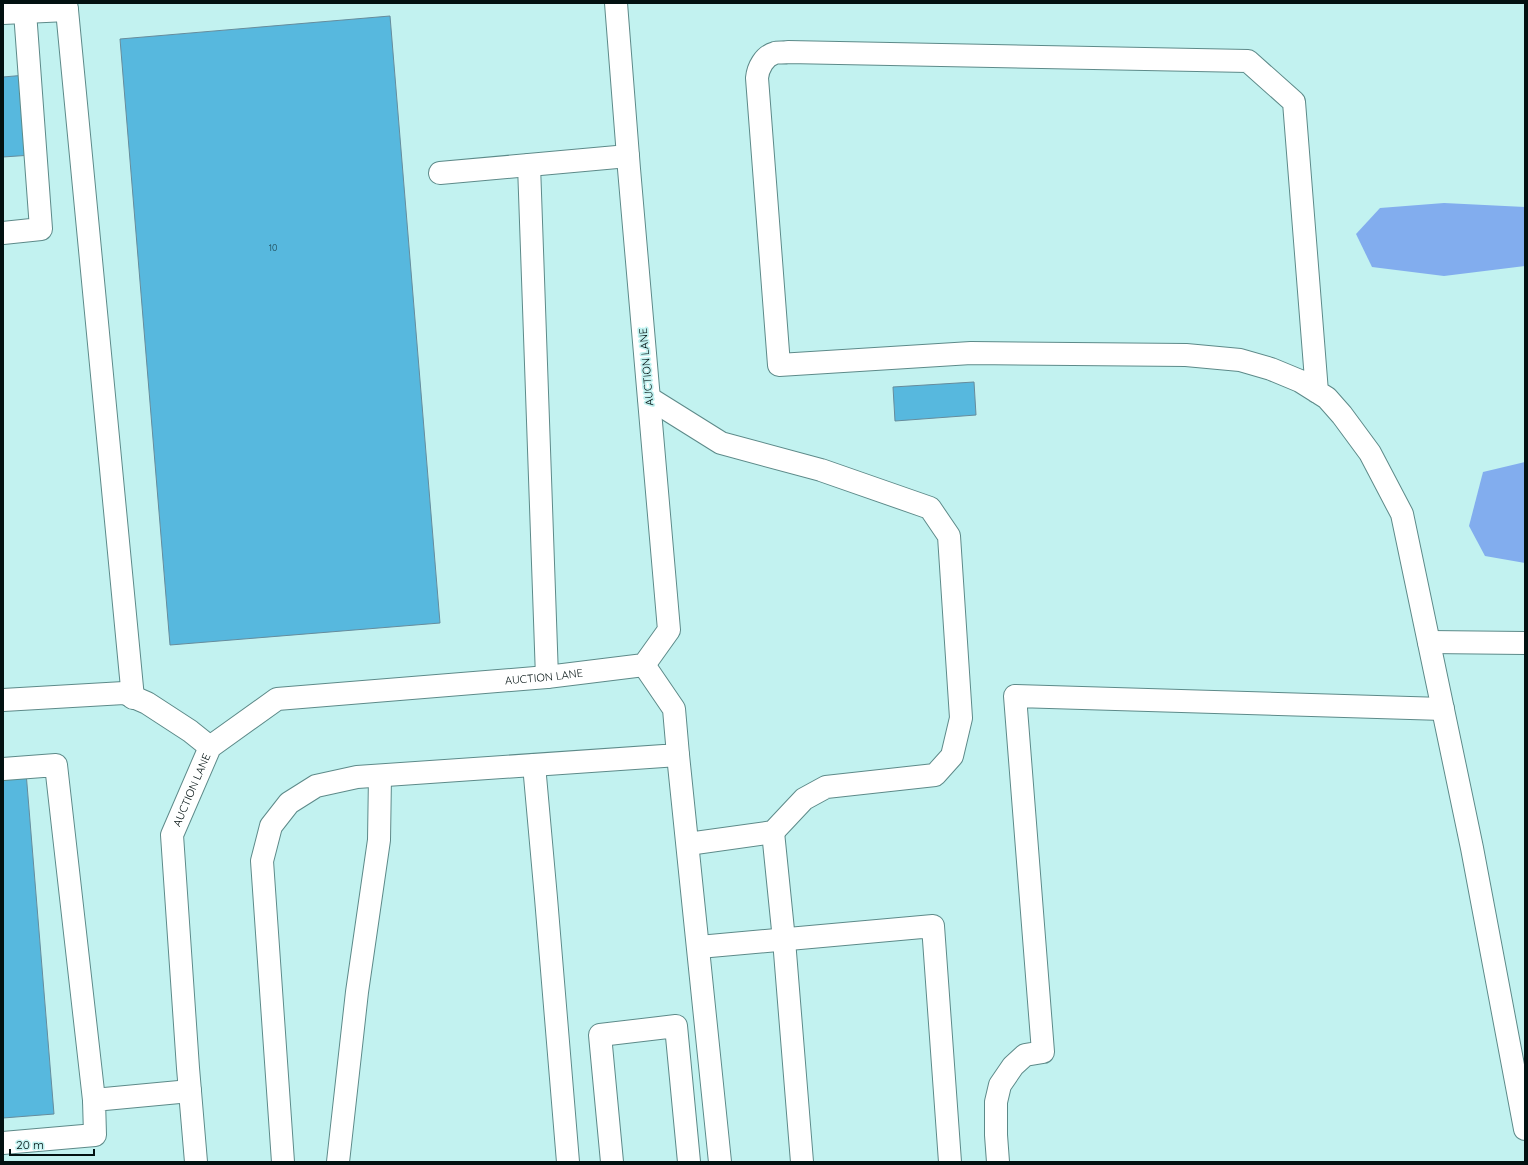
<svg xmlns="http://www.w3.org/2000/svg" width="1528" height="1165" font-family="Quicksand,sans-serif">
	<rect width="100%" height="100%" fill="#c2f2f0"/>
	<!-- water -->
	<g fill="#82adee">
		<path d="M1444,203L1525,207V266L1444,276L1372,267L1356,234L1380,208Z"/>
		<path d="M1525,462V563L1485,556L1469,526L1483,472Z"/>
	</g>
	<!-- building -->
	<g fill="#57b8de" stroke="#668c9c">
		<path d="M390,16L440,623L170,645L120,39Z"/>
		<path d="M26,75L32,155L3,157V77Z"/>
		<path d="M974,382L976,415L895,421L893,387Z"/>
		<path d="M26,772L54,1114L3,1118V774Z"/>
	</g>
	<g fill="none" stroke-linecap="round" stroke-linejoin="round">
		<defs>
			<g id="minor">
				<path d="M67,10L133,698"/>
				<path d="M3,13L67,10L66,3"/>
				<path d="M529,165L547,677"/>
				<path d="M440,173L628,156"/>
				<path d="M3,233L41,229L25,12"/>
				<path d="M1317,392L1294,102L1248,61L788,52C784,53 778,52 775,53C764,56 758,68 757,78L779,365L971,353L1186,355L1240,360L1271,369L1300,381L1327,398L1342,415L1370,453L1402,514L1472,848L1525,1129"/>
				<path d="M649,398L721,443L821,470L930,508L949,536L961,718L952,756L935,775L826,787L804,799L773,832L688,844"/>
				<path d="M1429,642L1525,643"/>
				<path d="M3,700L124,693L147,703L190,731L210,747"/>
				<path d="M678,755L720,1162"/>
				<path d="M534,765L546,898L568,1162"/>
				<path d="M3,769L56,765L94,1100"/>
				<path d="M773,832L784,940L802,1162"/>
				<path d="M699,947L933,926L950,1162"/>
				<path d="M3,1143L95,1135L94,1100L190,1091"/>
				<path id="s1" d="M196,1162L188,1068L172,835L210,747L277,699L547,677L644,665L669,630L629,169L616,3"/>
				<path d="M283,1162L262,861L271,826L289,803L316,786L357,777L678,755L674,709L644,665"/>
				<path d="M338,1162L357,992L379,840L380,776"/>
				<path d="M612,1162L600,1035L676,1026L689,1162"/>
				<path d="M998,1162L996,1135V1102L1000,1085L1013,1066L1025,1055L1043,1052L1015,696L1443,709"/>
			</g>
		</defs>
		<!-- minor casing -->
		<use href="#minor" stroke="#5d8a89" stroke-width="24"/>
		<!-- minor -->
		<use href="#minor" stroke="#fff" stroke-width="22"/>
	</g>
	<g text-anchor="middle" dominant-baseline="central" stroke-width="3.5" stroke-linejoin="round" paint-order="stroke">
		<!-- number labels -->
		<g font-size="9" fill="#173b44">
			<text x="273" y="247">10</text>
		</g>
		<!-- street labels -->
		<g font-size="11" fill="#021111" stroke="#c2f2f0">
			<text transform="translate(646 367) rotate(-95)">AUCTION LANE</text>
			<text stroke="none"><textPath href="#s1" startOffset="774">AUCTION LANE</textPath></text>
			<text stroke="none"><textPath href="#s1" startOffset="377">AUCTION LANE</textPath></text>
		</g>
	</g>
	<!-- border -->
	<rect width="1528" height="1165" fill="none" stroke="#021111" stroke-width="8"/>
	<!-- scale -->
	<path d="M10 1149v6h84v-6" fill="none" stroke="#021111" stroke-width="2"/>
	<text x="16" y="1149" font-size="12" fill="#021111" stroke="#c2f2f0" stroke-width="3" paint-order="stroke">20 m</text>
</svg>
